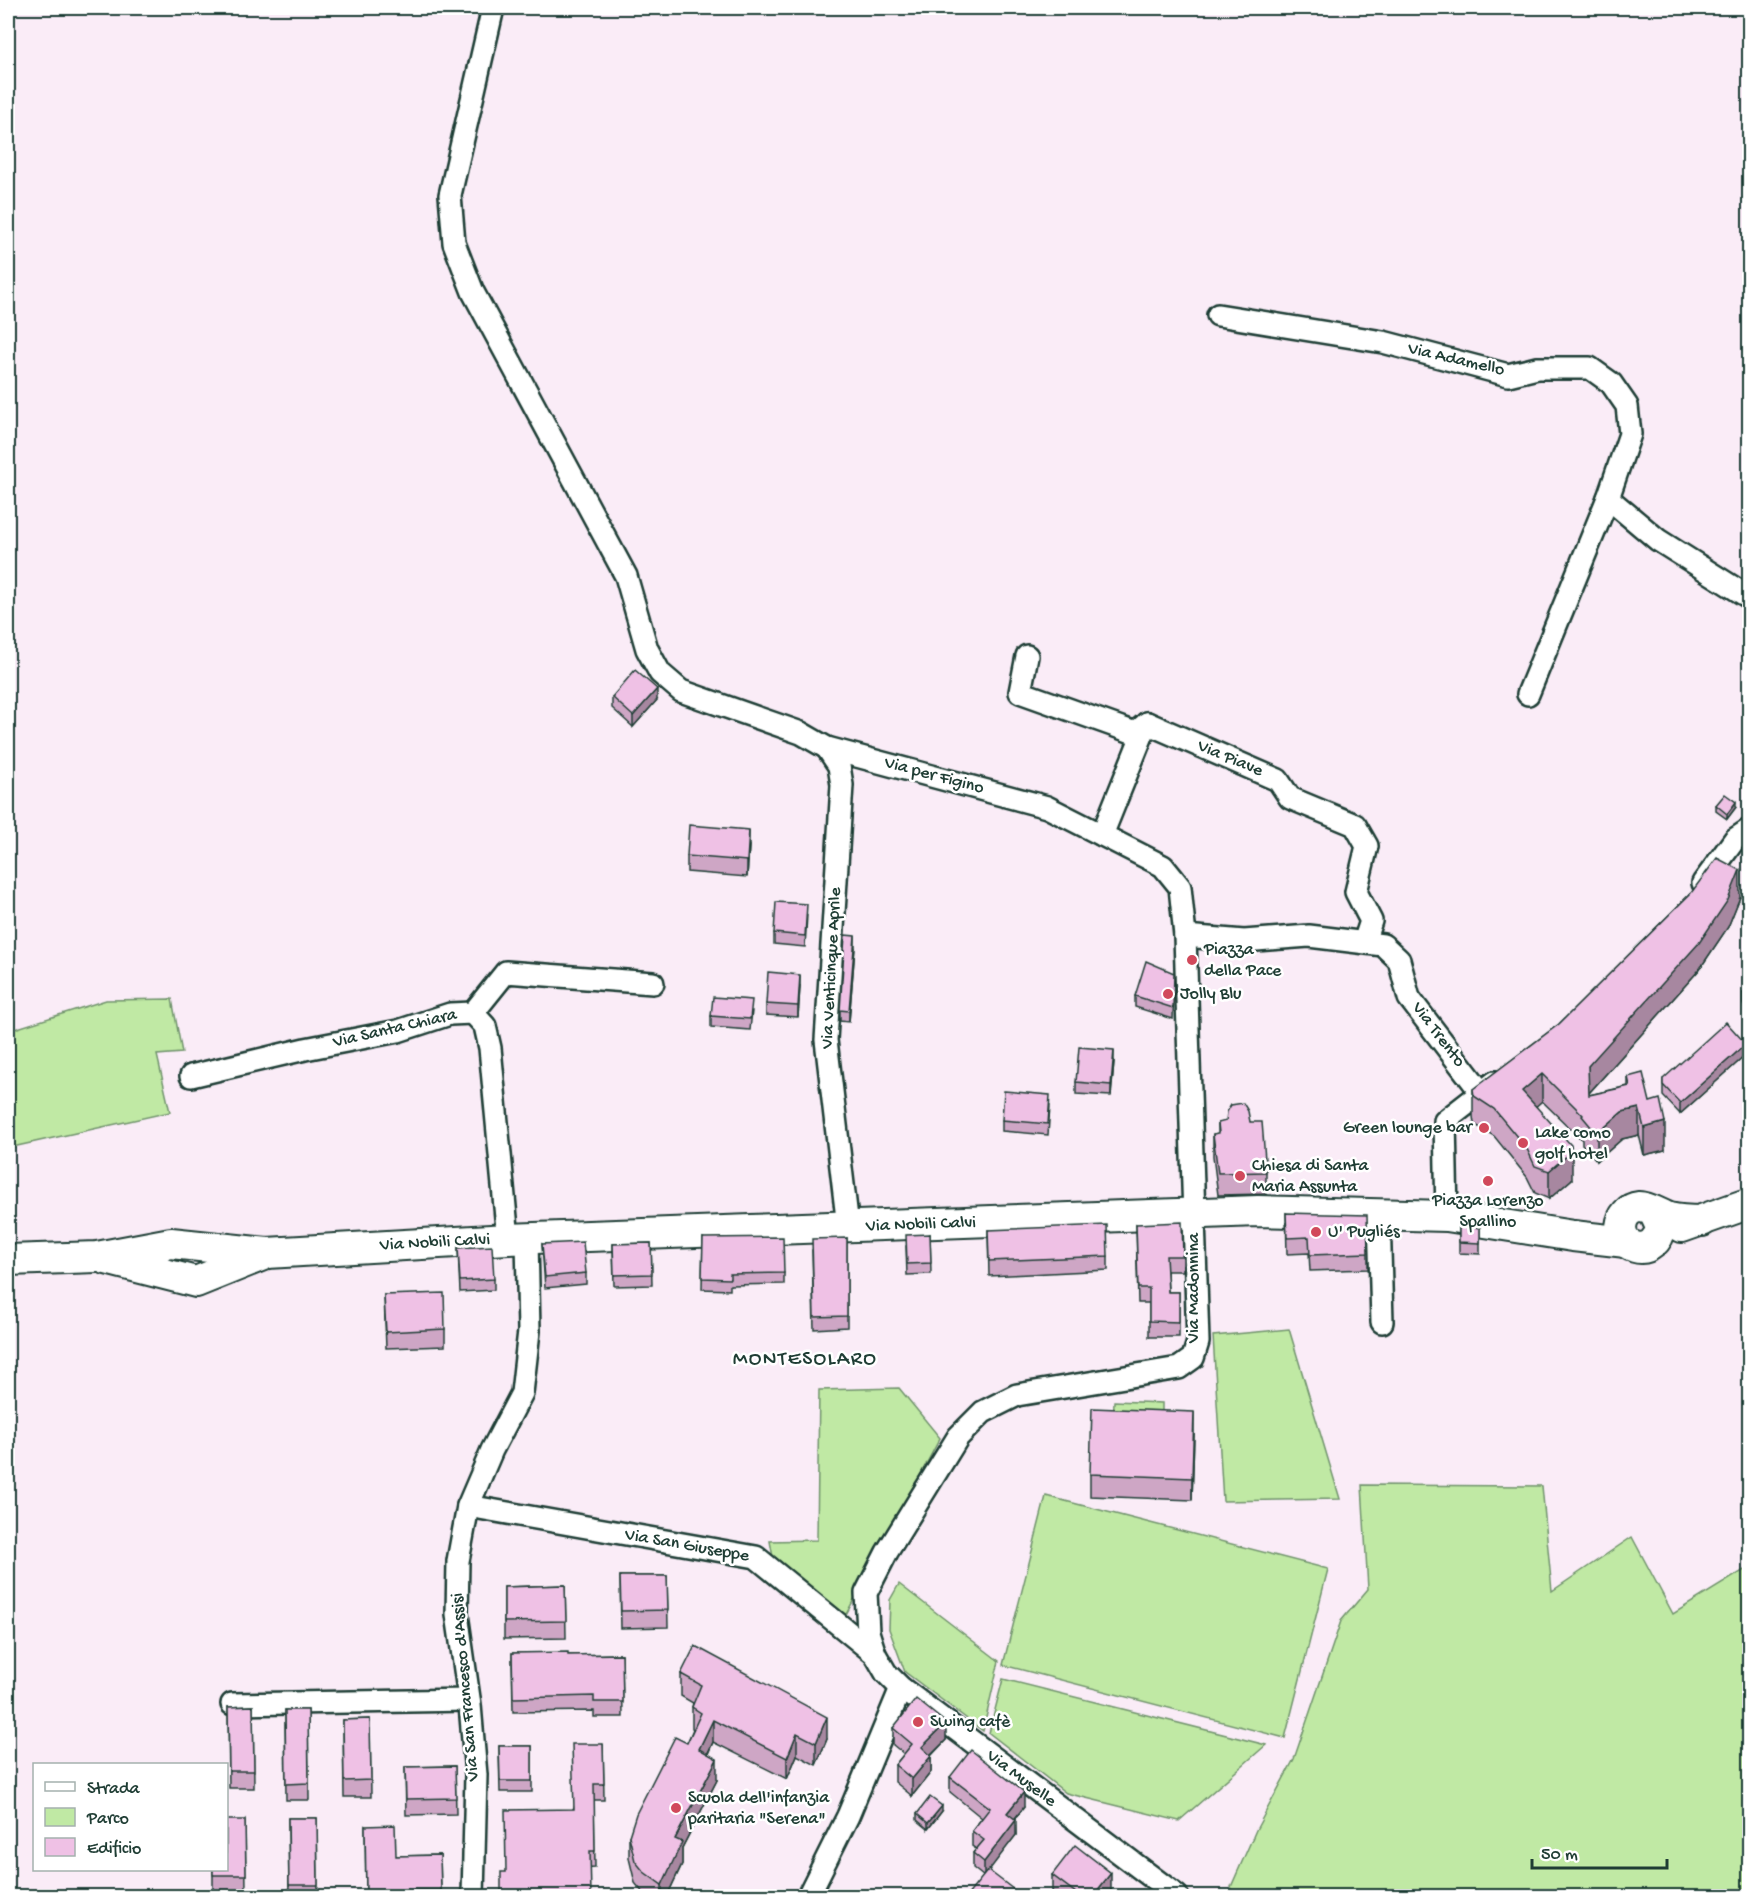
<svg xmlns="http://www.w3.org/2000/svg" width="1757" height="1904" font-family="'Gochi Hand',sans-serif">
	<rect width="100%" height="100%" fill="#faecf7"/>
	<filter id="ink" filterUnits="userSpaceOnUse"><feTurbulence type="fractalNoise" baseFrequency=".0167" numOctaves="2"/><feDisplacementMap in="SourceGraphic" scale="12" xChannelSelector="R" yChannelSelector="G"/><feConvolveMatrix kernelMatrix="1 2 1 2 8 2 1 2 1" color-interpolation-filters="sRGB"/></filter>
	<g filter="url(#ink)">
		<!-- green -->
		<g fill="#c0e9a4" stroke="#70936c" stroke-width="1.5">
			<path d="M172,999L182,1053L157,1055L170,1112L8,1148V1031L106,1000Z"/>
			<path d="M1289,1329L1340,1499L1223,1501L1213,1336Z"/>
			<path d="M899,1388L940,1438L843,1620L774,1563L770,1541L817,1540L819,1390Z"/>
			<path d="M1114,1401L1162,1403V1428L1113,1427Z"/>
			<path d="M1362,1485L1542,1486L1552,1591L1632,1537L1673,1614L1749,1567V1896H1236L1231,1887L1256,1830L1294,1759L1341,1621L1368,1589Z"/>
			<path d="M1046,1496L1328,1569L1285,1738L1003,1665Z"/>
			<path d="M899,1584L999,1661L983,1731L905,1672L889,1629L890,1600Z"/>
			<path d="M1003,1679L1266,1745L1179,1821L1066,1793L989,1733Z"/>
		</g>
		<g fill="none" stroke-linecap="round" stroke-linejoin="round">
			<defs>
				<g id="minor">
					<path d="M493,8L450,195L454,243L473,292L626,576L647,649L660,673L681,691L801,733L827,748L1047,807L1163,866L1180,887L1185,936L1198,1342L1193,1358L1179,1368L1017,1395L983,1412L958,1437L887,1552L866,1593L868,1632L875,1654L886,1673L901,1688L1177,1896"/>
					<path d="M1218,315L1383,342L1508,375L1537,368H1590L1611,383L1627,406L1630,434L1608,498L1658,540L1750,598"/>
					<path d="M1027,656L1020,692L1135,733L1147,723L1278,780L1290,798L1355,825L1367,846L1356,892L1371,921L1364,942"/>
					<path d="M1528,694L1608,498"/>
					<path d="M827,748L839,766L842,785L826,1040L848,1227"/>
					<path d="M1102,835L1147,723"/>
					<path d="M1703,883L1735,839L1750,829"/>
					<path d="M1185,936L1244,941L1309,936L1383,945L1399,960L1409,998L1481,1092"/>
					<path d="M473,1013L485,1026L490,1048L508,1239"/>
					<path d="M473,1013L506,972L653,983"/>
					<path d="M191,1076L305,1049L398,1031L450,1014L473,1013"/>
					<path d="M1379,1214L1382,1322"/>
					<path d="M1447,1216L1445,1121L1495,1082"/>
					<path d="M468,1506L756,1557L875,1654"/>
					<path d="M232,1704L469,1700"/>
					<path d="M473,1896L476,1775L470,1705L457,1614L458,1561L468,1506L492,1450L522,1393L529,1331L527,1240"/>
					<path d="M808,1896L848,1816L901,1688"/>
				</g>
				<g id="secondary">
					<path d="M1654,1212L1661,1227C1659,1240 1649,1251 1635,1247C1614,1241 1618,1209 1639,1207C1649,1207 1660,1215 1669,1218C1680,1221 1691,1221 1702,1221"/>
					<path d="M1682,1227L1750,1203"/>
					<path d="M106,1259L196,1282L263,1255"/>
					<path d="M8,1260L97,1257L171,1243L267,1253L508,1239L1258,1211L1447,1216L1573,1236L1626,1242"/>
				</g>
			</defs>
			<!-- minor casing -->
			<use href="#minor" stroke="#1f3d34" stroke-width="26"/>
			<!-- secondary casing -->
			<use href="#secondary" stroke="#1f3d34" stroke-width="34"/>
			<!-- minor -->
			<use href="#minor" stroke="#fff" stroke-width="21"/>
			<!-- secondary -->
			<use href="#secondary" stroke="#fff" stroke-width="30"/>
		</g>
		<!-- wall -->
		<g fill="#cea6c5" stroke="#1f3d34" stroke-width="1.5">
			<path d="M612,697L657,700L633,727L612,708Z"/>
			<path d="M1716,805L1736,807L1727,819L1716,811Z"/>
			<path d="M749,846L747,877L687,872V856Z"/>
			<path d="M1691,893L1740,897L1728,927L1699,970L1589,1093V1095L1628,1086V1077L1650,1102L1665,1150L1644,1155L1639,1135L1622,1139L1597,1161L1582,1144V1140L1542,1101L1536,1106L1572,1179L1549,1199L1535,1193L1527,1177L1494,1136L1474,1124L1473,1116V1089L1559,1024Z"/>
			<path d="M807,915L805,947L774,944V933Z"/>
			<path d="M855,947L849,1022L840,1021V1010Z"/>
			<path d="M1174,973L1173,1019L1135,1007V996Z"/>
			<path d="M800,986L798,1017L766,1015V1004Z"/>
			<path d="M1749,991V1021L1743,1004V993Z"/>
			<path d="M752,1011L750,1030L711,1027V1016Z"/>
			<path d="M1746,1055L1680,1114L1663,1096V1079Z"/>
			<path d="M1114,1061L1111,1096L1076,1094V1082Z"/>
			<path d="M1050,1106L1048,1135L1002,1131V1120Z"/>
			<path d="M1250,1122L1266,1172V1194L1218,1195L1213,1156V1134L1218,1133V1123Z"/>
			<path d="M1286,1213L1368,1253V1269L1310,1271L1309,1253L1287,1254Z"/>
			<path d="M1136,1224L1183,1256V1271H1167L1168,1292H1179V1337H1149V1303H1138Z"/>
			<path d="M1459,1225L1480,1228V1254L1459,1253Z"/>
			<path d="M988,1230L1108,1256V1270L989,1276Z"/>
			<path d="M930,1234L931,1274L907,1275L906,1246Z"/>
			<path d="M703,1238L784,1273V1284L730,1285V1290L702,1289Z"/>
			<path d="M847,1238V1327L814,1329L812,1250Z"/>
			<path d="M651,1243L652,1285L614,1286L613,1244Z"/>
			<path d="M542,1244L586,1273V1284L545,1288Z"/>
			<path d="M458,1248L494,1279V1290L460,1292Z"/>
			<path d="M384,1295L445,1329V1346L386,1348Z"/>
			<path d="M1194,1434L1192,1500L1090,1496V1474Z"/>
			<path d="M620,1576H667L668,1627L621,1628Z"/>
			<path d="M565,1585L566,1638L504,1639V1587Z"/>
			<path d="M512,1653L568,1655L622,1654L623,1717H594V1711L513,1712Z"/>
			<path d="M681,1674L827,1739L816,1765L797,1755L787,1779L713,1742L708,1754L717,1780L682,1848V1864L667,1896H647L644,1894L635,1883L629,1858V1836L687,1743L693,1729L692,1728V1707L693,1703L681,1696Z"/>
			<path d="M253,1706L254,1788H229L228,1707Z"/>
			<path d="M285,1710H308L309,1800H286Z"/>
			<path d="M370,1719L371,1797H344L343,1720Z"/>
			<path d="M893,1728L946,1740L931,1756V1772L912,1796L895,1782V1765L904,1754L893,1745Z"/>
			<path d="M603,1744L604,1800H594L595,1867L506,1872L573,1809Z"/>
			<path d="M499,1746H532V1792H500Z"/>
			<path d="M455,1766L456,1814L406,1815L405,1767Z"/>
			<path d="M950,1777L1024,1807L1015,1819L1016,1835L983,1876L973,1868V1853L976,1849L972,1846V1831L982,1818L950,1792Z"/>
			<path d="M942,1811L928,1829L917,1820V1814Z"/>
			<path d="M288,1818H317L318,1896H289Z"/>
			<path d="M245,1820L246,1891L213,1892V1869Z"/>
			<path d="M365,1826L396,1856L440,1855L441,1896H366Z"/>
			<path d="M1052,1875L1111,1890L1106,1896H1059L1052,1891Z"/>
		</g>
		<!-- shaded-wall -->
		<g fill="#a787a0" stroke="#1f3d34" stroke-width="1.5">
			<path d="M657,689V700L633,727V716Z"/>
			<path d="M1736,802V807L1727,819V814Z"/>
			<path d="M749,830V846L747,877V861Z"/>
			<path d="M1740,870V897L1728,927L1699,970L1588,1094V1066Z"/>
			<path d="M855,936V947L849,1022V1011Z"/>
			<path d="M800,975V986L798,1017V1006Z"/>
			<path d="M1746,1044V1055L1680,1114V1103Z"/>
			<path d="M1114,1050V1061L1111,1096V1085Z"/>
			<path d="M1542,1074V1101L1522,1119V1091Z"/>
			<path d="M1639,1108V1135L1622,1139L1597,1161V1134L1622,1112Z"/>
			<path d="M1665,1122V1150L1644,1155V1128Z"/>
			<path d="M1572,1151V1179L1549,1199V1171Z"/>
			<path d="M1194,1412V1434L1192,1500V1478Z"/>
			<path d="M827,1717V1739L816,1765V1743Z"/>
			<path d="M713,1720V1742L699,1771V1749Z"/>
			<path d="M946,1723V1740L922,1764V1747Z"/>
			<path d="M797,1733V1755L787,1779V1758Z"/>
			<path d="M931,1756V1772L912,1796V1779Z"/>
			<path d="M717,1759V1780L682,1848V1864L667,1896H662V1885L675,1839Z"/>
			<path d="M1024,1792V1807L1007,1828V1813Z"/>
			<path d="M942,1806V1811L928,1829V1823Z"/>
			<path d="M1016,1820V1835L984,1877V1862Z"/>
			<path d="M1111,1873V1890L1106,1896H1093Z"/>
		</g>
		<!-- building -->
		<g fill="#efc1e5" stroke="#1f3d34" stroke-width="1.5">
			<path d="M635,670L657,689L633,716L612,697Z"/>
			<path d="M1725,794L1736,802L1727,814L1716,805Z"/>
			<path d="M689,825L749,830L747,861L687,856Z"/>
			<path d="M1717,858L1740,870L1728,900L1699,943L1588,1066L1589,1095L1630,1086L1628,1077L1643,1073L1650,1102L1660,1099L1665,1122L1644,1128L1639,1108L1622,1112L1597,1134L1582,1116L1583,1115L1542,1074L1522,1091L1571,1145L1572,1151L1549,1171L1535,1166L1527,1149L1494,1109L1474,1096L1473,1089L1559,1024L1691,893Z"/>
			<path d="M776,902L807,904L805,936L774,933Z"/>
			<path d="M845,935L855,936L849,1011L840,1010Z"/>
			<path d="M1146,961L1174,973L1173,1008L1135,996Z"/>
			<path d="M768,972L800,975L798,1006L766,1004Z"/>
			<path d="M1749,991V1010L1743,993Z"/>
			<path d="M713,997L752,1000L750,1019L711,1016Z"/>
			<path d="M1726,1022L1746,1044L1680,1103L1663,1085V1079Z"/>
			<path d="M1079,1047L1114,1050L1111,1085L1076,1082Z"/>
			<path d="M1004,1091L1050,1095L1048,1124L1002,1120Z"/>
			<path d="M1243,1103L1248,1111L1250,1122H1262L1266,1172L1218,1173L1213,1134L1219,1133L1218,1123L1226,1121L1227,1112L1231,1105Z"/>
			<path d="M1286,1213L1367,1215L1368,1253L1310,1255L1309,1237L1287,1238Z"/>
			<path d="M1182,1222L1183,1256H1166L1168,1292H1179V1322L1149,1321V1288H1138L1136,1224Z"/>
			<path d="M1107,1225L1108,1256L989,1261L988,1230Z"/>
			<path d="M1459,1225L1480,1228V1243L1459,1242Z"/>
			<path d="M930,1234L931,1263L907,1264L906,1235Z"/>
			<path d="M783,1237L784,1273L730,1274V1279L702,1278L703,1238Z"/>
			<path d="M847,1238V1316L814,1317L812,1239Z"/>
			<path d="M583,1242L586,1273L545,1277L542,1244Z"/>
			<path d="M651,1243L652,1274L614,1275L613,1244Z"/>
			<path d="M492,1246L494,1279L460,1281L458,1248Z"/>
			<path d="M444,1293L445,1329L386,1332L384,1295Z"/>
			<path d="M1092,1408L1194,1412L1192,1478L1090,1474Z"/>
			<path d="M620,1576H667L668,1610L621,1611Z"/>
			<path d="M565,1585L566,1621L504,1622V1587Z"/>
			<path d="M695,1646L827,1717L816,1743L797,1733L787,1758L713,1720L699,1749L717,1759L675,1839L682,1842L662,1885L644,1872L635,1861L629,1836L636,1814L675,1737L687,1743L701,1713L692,1707L701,1685L681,1674Z"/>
			<path d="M568,1652V1655L622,1654L623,1702H594V1696L513,1698L512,1653Z"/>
			<path d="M916,1699L946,1723L922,1747L931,1756L912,1779L895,1765L912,1744L893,1728Z"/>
			<path d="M253,1706L254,1771H229L228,1707Z"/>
			<path d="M285,1710H308L309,1783L286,1784Z"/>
			<path d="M370,1719L371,1780L344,1781L343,1720Z"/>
			<path d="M572,1744H603L604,1784H594L595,1851H590L591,1896H501V1872H506L505,1810L574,1809Z"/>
			<path d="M499,1746H532V1781H500Z"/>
			<path d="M971,1750L1024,1792L1007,1813L1016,1820L984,1862L973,1853L984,1840L972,1831L990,1808L950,1777Z"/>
			<path d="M455,1766L456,1798L406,1799L405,1767Z"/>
			<path d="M930,1797L942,1806L928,1823L917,1814Z"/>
			<path d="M288,1818H317L318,1885H289Z"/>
			<path d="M226,1820H245L246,1875H213V1869H226Z"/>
			<path d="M395,1825L396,1856L440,1855L441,1890L366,1891L365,1826Z"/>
			<path d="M1075,1845L1111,1873L1093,1896H1080L1052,1875Z"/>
			<path d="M988,1870L1022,1896H967Z"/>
		</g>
	</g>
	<!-- markers -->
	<g fill="#d1495b" stroke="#fff" stroke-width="2">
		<circle cx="1192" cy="960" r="6"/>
		<circle cx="1168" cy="994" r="6"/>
		<circle cx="1484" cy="1128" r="6"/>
		<circle cx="1523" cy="1143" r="6"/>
		<circle cx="1240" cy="1176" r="6"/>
		<circle cx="1488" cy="1181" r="6"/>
		<circle cx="1316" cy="1232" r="6"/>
		<circle cx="918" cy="1722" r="6"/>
		<circle cx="676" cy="1808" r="6"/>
	</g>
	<g text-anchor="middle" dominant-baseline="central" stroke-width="5" stroke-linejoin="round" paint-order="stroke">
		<!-- street labels -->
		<g font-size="18" fill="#1f3d34" stroke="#fff">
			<text transform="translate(1456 360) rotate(13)">Via Adamello</text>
			<text transform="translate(1230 759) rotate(23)">Via Piave</text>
			<text transform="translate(934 776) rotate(15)">Via per Figino</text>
			<text transform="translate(832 968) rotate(-87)">Via Venticinque Aprile</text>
			<text transform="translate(395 1029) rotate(-13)">Via Santa Chiara</text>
			<text transform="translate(1438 1035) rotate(53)">Via Trento</text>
			<text transform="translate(921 1225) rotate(-2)">Via Nobili Calvi</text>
			<text transform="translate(435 1243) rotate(-3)">Via Nobili Calvi</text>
			<text transform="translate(1194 1288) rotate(-90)">Via Madonnina</text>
			<text transform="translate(687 1546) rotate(10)">Via San Giuseppe</text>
			<text transform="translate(466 1687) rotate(-95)">Via San Francesco d'Assisi</text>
			<text transform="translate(1021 1779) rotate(37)">Via Muselle</text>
		</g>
		<!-- poi labels -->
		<g font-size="18" fill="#1f3d34" stroke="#fff" text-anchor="start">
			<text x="1204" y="950">Piazza<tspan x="1204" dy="21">della Pace</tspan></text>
			<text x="1180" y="994">Jolly Blu</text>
			<text x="1472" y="1128" text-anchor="end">Green lounge bar</text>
			<text x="1535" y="1133">Lake como<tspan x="1535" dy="21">golf hotel</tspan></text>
			<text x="1252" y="1166">Chiesa di Santa<tspan x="1252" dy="21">Maria Assunta</tspan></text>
			<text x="1488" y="1201" text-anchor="middle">Piazza Lorenzo<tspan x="1488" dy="21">Spallino</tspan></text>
			<text x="1328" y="1232">U' Pugliés</text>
			<text x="930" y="1722">Swing cafè</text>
			<text x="688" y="1798">Scuola dell'infanzia<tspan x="688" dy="21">paritaria "Serena"</tspan></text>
		</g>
		<!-- quarter labels -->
		<g font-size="21" letter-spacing="1.5" fill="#1f3d34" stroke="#fff">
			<text x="805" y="1360">MONTESOLARO</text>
		</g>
	</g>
	<!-- margin -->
	<rect width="1757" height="1904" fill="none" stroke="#fff" stroke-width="30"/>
	<rect x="15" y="15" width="1727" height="1874" fill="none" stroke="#1f3d34" stroke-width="2" filter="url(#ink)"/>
	<!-- legend -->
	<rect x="33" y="1763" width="195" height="108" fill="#ffffff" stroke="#a5b1ae" stroke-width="1.5"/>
	<rect x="45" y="1782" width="30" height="9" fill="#ffffff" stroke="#a5b1ae" stroke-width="1.5"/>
	<text x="87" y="1793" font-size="18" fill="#1f3d34">Strada</text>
	<rect x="45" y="1808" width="30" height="18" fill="#c0e9a4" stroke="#a5b1ae" stroke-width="1.5"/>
	<text x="87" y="1823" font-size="18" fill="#1f3d34">Parco</text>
	<rect x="45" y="1838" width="30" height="18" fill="#efc1e5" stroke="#a5b1ae" stroke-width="1.5"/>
	<text x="87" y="1853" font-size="18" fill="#1f3d34">Edificio</text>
	<!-- scale -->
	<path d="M1532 1859v9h135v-9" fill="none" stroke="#1f3d34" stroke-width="3"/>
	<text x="1541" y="1859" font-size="18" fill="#1f3d34" stroke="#ffffff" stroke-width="4.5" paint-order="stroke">50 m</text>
</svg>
